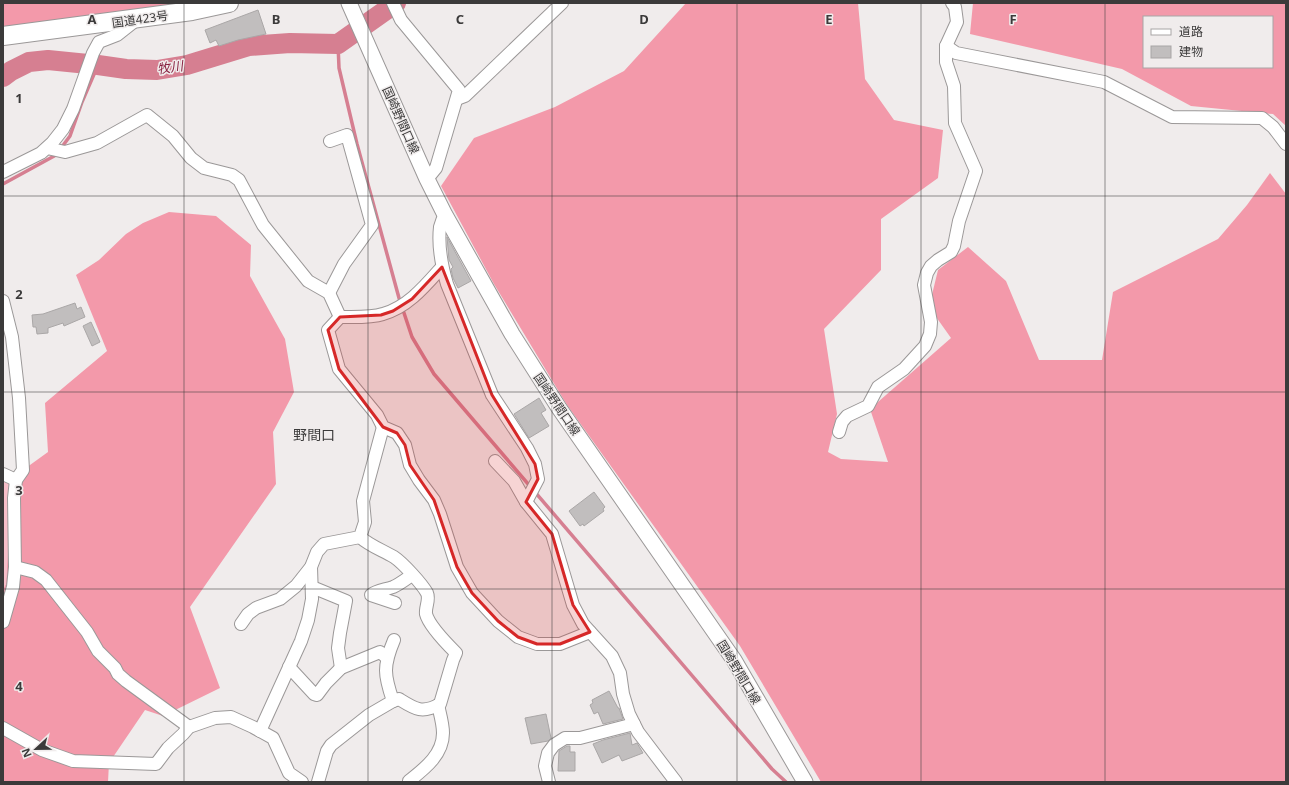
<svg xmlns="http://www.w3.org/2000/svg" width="1289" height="785" font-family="'Noto Sans','Noto Sans JP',sans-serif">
	<rect width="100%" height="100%" fill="#f0ecec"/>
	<!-- green -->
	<path fill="#f7bfc9" d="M3,474L12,478L6,584L3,589Z"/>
	<!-- forest -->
	<g fill="#f399aa" fill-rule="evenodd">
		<path d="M3,3H186L3,30Z"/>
		<path d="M686,3H858L865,79L894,120L943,130L938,178L881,219V270L824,329L837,414L828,452L841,459L888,462L870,409L951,338L929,307L938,270L968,247L1006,281L1039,360H1102L1113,292L1218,239L1247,205L1270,173L1286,194V782H821L740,646L567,405L494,284L441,186L474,138L555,107L624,71Z"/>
		<path d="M973,3H1286V126L1273,114L1191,106L1122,69L970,34ZM1144,17H1272V67H1144Z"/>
		<path d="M169,212L216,216L251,245L250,276L285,339L294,392L273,432L276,484L190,607L220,688L163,716L145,710L109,763L108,782H3V589L6,584L12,478L48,452L45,403L107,351L76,275L99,260L126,234L143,223Z"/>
	</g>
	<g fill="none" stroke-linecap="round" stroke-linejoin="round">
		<!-- stream -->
		<g stroke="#d67f91" stroke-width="3.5">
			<path d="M338,44L339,68L357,144L399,298L412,337L434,374L772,769L786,782"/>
			<path d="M3,184L56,155L70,136L82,102L98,65"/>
		</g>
		<!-- river -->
		<path stroke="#d67f91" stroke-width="20" d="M3,77L11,71L29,62L48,60L98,65L126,69L157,70L187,65L249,46L290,43L338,44L396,3"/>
	</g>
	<!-- building -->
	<g fill="#c1bebe" stroke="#aaa7a7">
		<path d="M258,10L266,34L238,40L219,46L216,40L210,43L205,30Z"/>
		<path d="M447,237L471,281L458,288L453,278L451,269L453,267L449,260Z"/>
		<path d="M75,303L77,309L81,307L85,317L64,326L63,323L48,328V333L37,334L36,327H33L32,315L43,314Z"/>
		<path d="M91,322L100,342L92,346L83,326Z"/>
		<path d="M539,398L546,410L541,413L549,426L529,438L514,414Z"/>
		<path d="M594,492L605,507L603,509L604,511L584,526L583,524L580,526L569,511Z"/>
		<path d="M609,691L618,708H619L623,719L603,724L598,712L594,714L590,705L593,703L592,700Z"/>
		<path d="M546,714L551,738L548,741L531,744L525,718Z"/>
		<path d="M630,733L632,745L637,743L643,753L622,761L619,755L602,763L593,744L603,740Z"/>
		<path d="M567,746H570V752H575V771H558L559,751Z"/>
	</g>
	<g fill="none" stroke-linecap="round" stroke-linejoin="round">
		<defs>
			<g id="minor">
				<path d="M393,3L401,20L459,90L436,168L427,179"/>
				<path d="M946,46L956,53L1104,82L1172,117L1262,118L1273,127L1286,144"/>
				<path d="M457,99L465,96L562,3"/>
				<path d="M47,148L65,152L97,143L147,115L173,136L191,158L204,168L232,175L239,180L263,225L308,281L329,293L340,317"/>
				<path d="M3,172L41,153L52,143L63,129L73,109L93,53L99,42L117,35L136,20"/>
				<path d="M445,215C443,218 441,223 440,227C438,244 442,267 447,284L492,395L527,448L535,464L538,479L526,502"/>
				<path d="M442,267C425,286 408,307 383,314C371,318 353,317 340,317L328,330L339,369L377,415L383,427L397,433L405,445L410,465L419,480L434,500L440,514L457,567L472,593L498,621L518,637L537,644H560L590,632"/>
				<path d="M329,293L344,264L372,225L347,135L330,141"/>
				<path d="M3,301L12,337L19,398L23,470L16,480L14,498L15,567L13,587L3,622"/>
				<path d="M839,432L842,422L847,416L868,406L878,387L904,369L925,346L930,334L931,322L924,285L927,273L931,266L938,260L951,252L954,246L959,221L976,171L955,123L954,86L946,62V46L957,22L955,7L952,3"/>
				<path d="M495,461L514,481L526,502L552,534L573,605L583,624L612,656L620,673L623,694L629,714L638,732L676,782"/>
				<path d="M3,474L16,480"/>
				<path d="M360,537C370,546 382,550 394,557C403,563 422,584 427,593C430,600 425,607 426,614C429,626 447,644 456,653L453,660L440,704C422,714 415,709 399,699L393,701"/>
				<path d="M15,567L35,572L46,580L87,632L98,651L115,668L118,674L126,681L189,727"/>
				<path d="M312,587L346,601L340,633L338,648L341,668"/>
				<path d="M395,603L371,595C377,590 385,590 393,587C400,584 406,579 412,575"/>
				<path d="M241,624L248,614L256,608L280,599L296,586L311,567L317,552L324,544L360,537L365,522L363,501L383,427"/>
				<path d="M289,667L314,694L317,695L326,683L341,668L380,652L387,658"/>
				<path d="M3,728L42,750L73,761L156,764L168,748L183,734L189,727L215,718L231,717L253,727L273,738L289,773L302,782"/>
				<path d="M260,731L301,641L308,620L312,599L311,567"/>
				<path d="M409,781C424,769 443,755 443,733C443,724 440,714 438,705"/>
				<path d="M318,782L327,751L331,745L369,715L393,701C384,675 383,666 394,640"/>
				<path d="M549,782L545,766L548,753L554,745L565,738H580L634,724"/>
			</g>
			<path id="major" d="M349,3L427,179L445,215L512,334L559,408L734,660L805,782"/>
			<path id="highway" d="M3,36L192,11L229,3"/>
		</defs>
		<!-- minor casing -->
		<use href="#minor" stroke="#9b9898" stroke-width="14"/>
		<!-- major casing -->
		<use href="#major" stroke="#9b9898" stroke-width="17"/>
		<!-- highway casing -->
		<use href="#highway" stroke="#9b9898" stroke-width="20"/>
		<!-- minor -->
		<use href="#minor" stroke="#fff" stroke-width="12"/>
		<!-- major -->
		<use href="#major" stroke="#fff" stroke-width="15"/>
		<!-- highway -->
		<use href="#highway" stroke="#fff" stroke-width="18"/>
	</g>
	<!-- marked area -->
	<path fill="#d62828" fill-opacity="0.2" stroke="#d62828" stroke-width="3" stroke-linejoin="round" d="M442,267L492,395L535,464L538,479L526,502L552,534L573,605L590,632L560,644H537L518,637L498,621L472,593L457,567L434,500L410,465L405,445L397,433L383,427L339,369L328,330L340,317L381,315L393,311L412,299Z"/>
	<!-- grid -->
	<path fill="none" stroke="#3b3a3a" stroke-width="1" stroke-opacity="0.55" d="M184,3V782M368,3V782M552,3V782M737,3V782M921,3V782M1105,3V782M3,196H1286M3,392H1286M3,589H1286"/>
	<g text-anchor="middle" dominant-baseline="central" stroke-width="3" stroke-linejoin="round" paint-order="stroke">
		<!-- street labels -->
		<g font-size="12" fill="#3b3a3a" stroke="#f0ecec">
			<text transform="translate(140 19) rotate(-8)">国道423号</text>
			<text transform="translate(401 120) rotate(66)">国崎野間口線</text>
			<text transform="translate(557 404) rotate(56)">国崎野間口線</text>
			<text transform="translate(739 672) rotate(59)">国崎野間口線</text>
		</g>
		<!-- water labels -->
		<g font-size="13" font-style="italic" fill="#871f3f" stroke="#f0ecec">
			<text transform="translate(170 67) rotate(-8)">牧川</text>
		</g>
		<!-- quarter labels -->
		<g font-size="14" fill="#3b3a3a" stroke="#f0ecec">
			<text x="314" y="434">野間口</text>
		</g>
	</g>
	<g font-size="13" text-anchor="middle" font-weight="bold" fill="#3b3a3a" stroke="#f0ecec" stroke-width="3" stroke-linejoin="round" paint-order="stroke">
		<text x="92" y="24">A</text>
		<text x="276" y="24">B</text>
		<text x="460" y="24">C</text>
		<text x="644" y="24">D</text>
		<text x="829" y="24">E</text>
		<text x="1013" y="24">F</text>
		<text x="19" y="103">1</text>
		<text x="19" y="299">2</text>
		<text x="19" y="495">3</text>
		<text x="19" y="691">4</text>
	</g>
	<!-- border -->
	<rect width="1289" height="785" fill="none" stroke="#3b3a3a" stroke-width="8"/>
	<!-- legend -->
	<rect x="1143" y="16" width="130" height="52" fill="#f0ecec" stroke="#a8a5a5"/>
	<rect x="1151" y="29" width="20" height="6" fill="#ffffff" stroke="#a8a5a5"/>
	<text x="1179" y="36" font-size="12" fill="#3b3a3a">道路</text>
	<rect x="1151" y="46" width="20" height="12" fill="#c1bebe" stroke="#a8a5a5"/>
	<text x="1179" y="56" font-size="12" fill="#3b3a3a">建物</text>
	<!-- north arrow -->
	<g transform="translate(36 749) rotate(248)" stroke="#f0ecec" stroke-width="3" paint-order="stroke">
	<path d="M0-3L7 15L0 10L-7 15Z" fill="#3b3a3a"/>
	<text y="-6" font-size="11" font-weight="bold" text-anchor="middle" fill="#3b3a3a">N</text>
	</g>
</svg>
